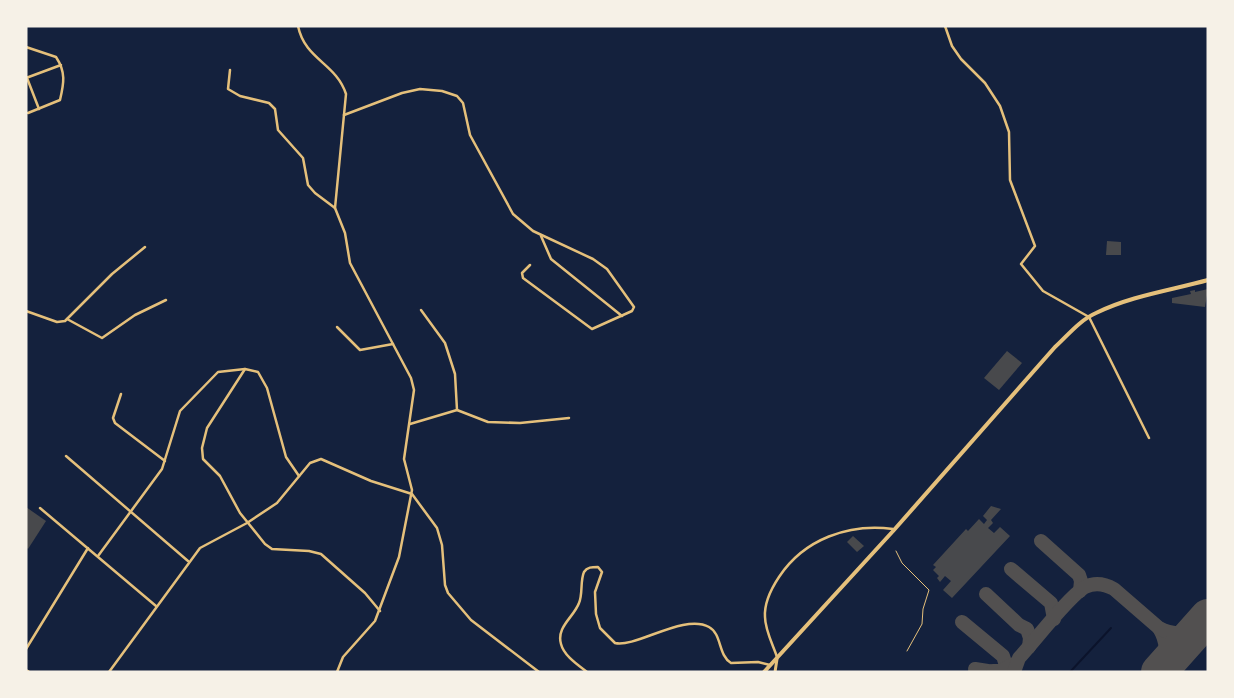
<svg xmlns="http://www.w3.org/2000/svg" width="1234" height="698" font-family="Barlow,sans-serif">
	<rect width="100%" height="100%" fill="#14213d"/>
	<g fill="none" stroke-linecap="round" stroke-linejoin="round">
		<!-- stream -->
		<path stroke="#0b132b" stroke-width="2" d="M1070,672L1111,628"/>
		<!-- taxiway -->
		<g stroke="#525050" stroke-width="14">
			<path d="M1041,541L1079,575L1081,581L1080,591"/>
			<path d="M1011,569L1051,603L1054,619"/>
			<path d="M986,594L1019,625L1027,629L1030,638L1029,647"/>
			<path d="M962,622L1003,656L1008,672"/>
			<path d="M1159,628C1168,643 1167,654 1160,670"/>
			<path d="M975,669L994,672"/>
			<path d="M993,671H1000L1014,664"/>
			<path d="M1014,672L1019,658C1034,642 1069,596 1085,587C1095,582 1105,584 1114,589L1159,628C1176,637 1188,634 1203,622"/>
		</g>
		<!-- runway -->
		<path stroke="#525050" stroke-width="36" d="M1159,672L1208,617"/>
	</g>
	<!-- building -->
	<g fill="#48494c">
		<path d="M1107,241L1121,242V255H1106Z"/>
		<path d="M1208,289L1205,307L1172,303V298L1191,294L1190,291L1195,290V292Z"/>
		<path d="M1007,351L1022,363L999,390L984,378Z"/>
		<path d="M991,506L1001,509L991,520L993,523L988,528L994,533L1000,527L1010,536L952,598L943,590L951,581L945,576L940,582L937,578L939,576L933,570L936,567L933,565L966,529L968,531L979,519L984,524L987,520L983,516Z"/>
		<path d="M26,507L46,521L28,549L26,547Z"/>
		<path d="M853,536L864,546L857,552L847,542Z"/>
	</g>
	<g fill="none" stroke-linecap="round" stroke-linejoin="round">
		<!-- service -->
		<path stroke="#e5c07b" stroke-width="1" d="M896,551L902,563L929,590L923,609L922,624L907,651"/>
		<!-- minor -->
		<g stroke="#e5c07b" stroke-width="2.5">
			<path d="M298,26C305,60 336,63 346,94L335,208L345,233L350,263L411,378L414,390L404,459L412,490L399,557L375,621L343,657L337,672"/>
			<path d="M945,26L952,46L961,59L985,83L1000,106L1009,132L1010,180L1035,246L1021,264L1043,291L1089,317L1149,438"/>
			<path d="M26,47L56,57C66,72 64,83 60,100L28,113"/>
			<path d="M230,70L228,89L240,96L269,103L275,109L278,130L303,158L308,185L315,193L335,208"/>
			<path d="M26,78L61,65"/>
			<path d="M27,78L39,109"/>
			<path d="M344,115L402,93L420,89L442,91L457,96L463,103L470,135L513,214L533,231L593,259L607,269L634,307L632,311L592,329L523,278L522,273L530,265"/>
			<path d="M541,236L551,259L622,316"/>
			<path d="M421,310L445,343L455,374L457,410"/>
			<path d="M26,311L57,322L65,321L112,274L145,247"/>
			<path d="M67,319L102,338L135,315L166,300"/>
			<path d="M337,327L360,350L393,344"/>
			<path d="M245,369L207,428L202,448L203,459L220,476L240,513L265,544L272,549L309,551L321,554L365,593L380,611"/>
			<path d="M121,394L113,418L115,423L165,461"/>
			<path d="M410,424L457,410L488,422L520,423L569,418"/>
			<path d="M66,456L188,561"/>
			<path d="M40,508L156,606"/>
			<path d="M98,556L162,469L180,411L218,372L245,369L258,372L267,388L286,457L299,476"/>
			<path d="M26,649L88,548"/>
			<path d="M777,657C773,645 765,630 765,617C764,602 771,589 779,577C804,539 849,523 893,529"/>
			<path d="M109,672L200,548L247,523L277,503L310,463L321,459L371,481L412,494L437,528L442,545L445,585L448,593L471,620L539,672"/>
			<path d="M587,672C578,665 564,656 561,644C556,627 574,617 579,603C583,594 580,581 584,572C587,567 592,567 598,567L602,572L595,592L596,614L600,628L615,643C636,648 684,613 709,627C722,634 718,655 731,663L758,662L770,665"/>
		</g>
		<!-- tertiary -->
		<path stroke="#e5c07b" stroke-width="3" d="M775,672L777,659"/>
		<!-- primary -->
		<g stroke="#e5c07b" stroke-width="4">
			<path d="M26,671L28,672"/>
			<path d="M764,672L894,530L1055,347C1068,335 1080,320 1096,313C1130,296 1172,290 1208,280"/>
		</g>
	</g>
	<!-- border -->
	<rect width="1234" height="698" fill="none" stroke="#f6f1e7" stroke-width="55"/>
</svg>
